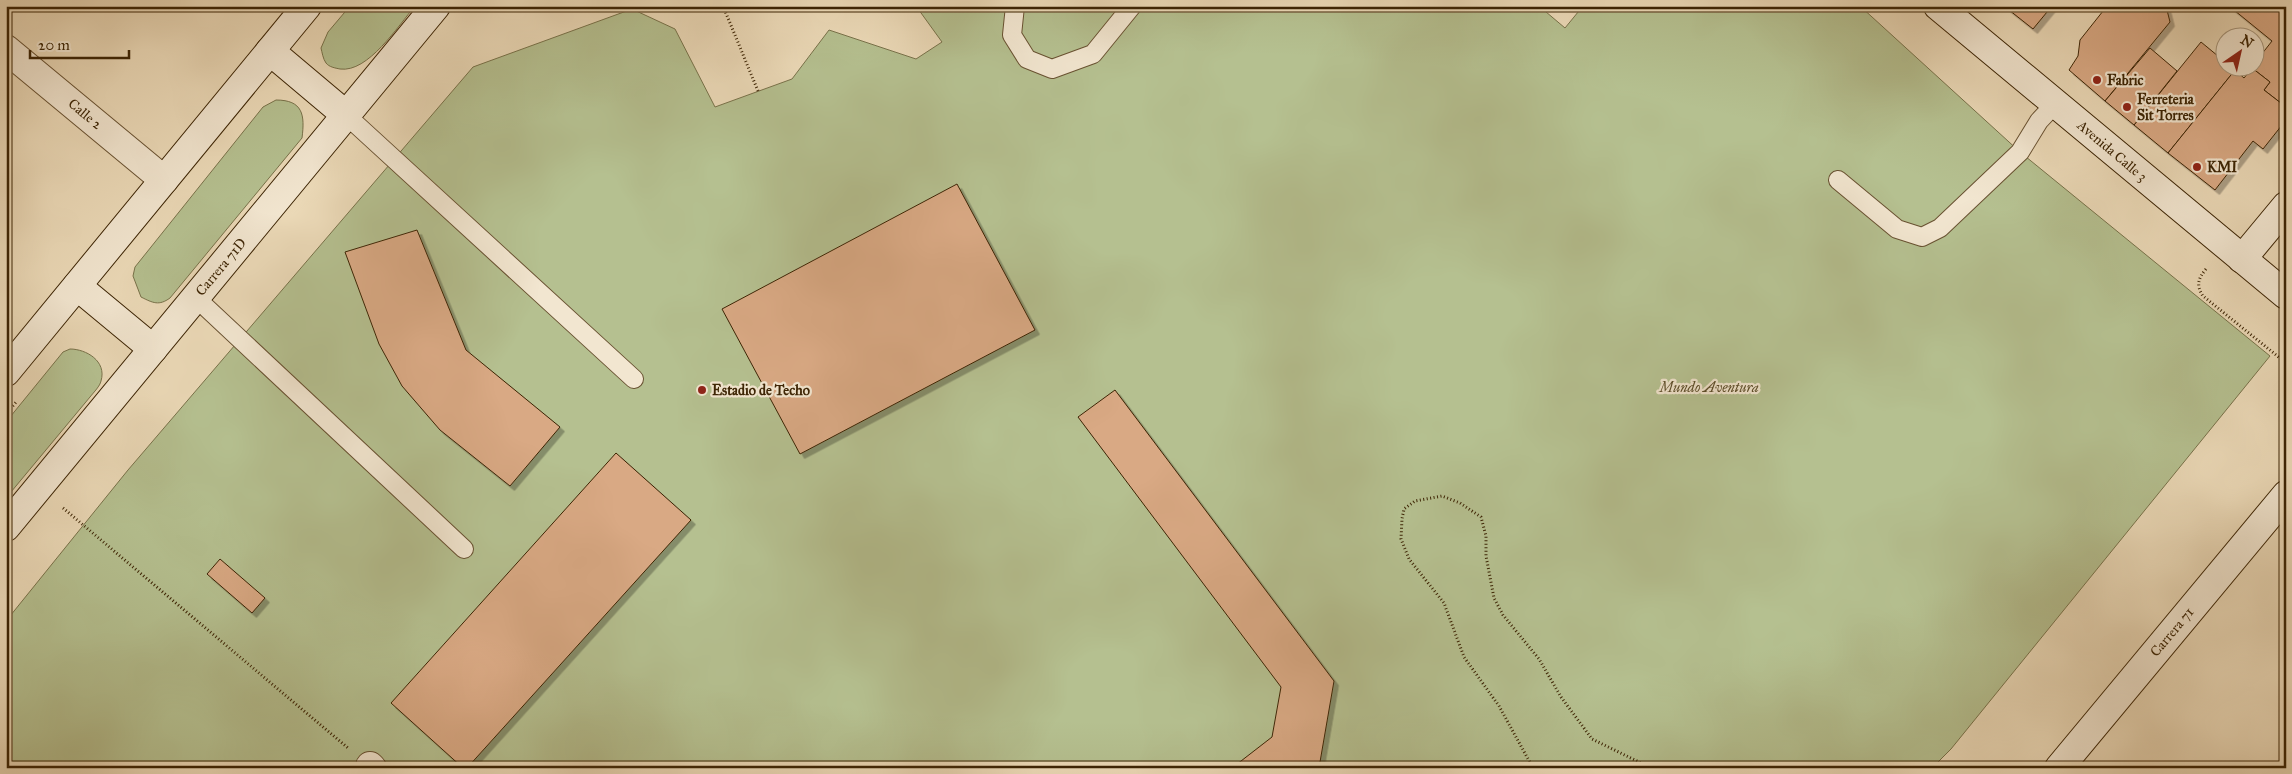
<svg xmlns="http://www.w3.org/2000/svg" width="2292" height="774" font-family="'IM FELL Great Primer',serif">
	<defs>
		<filter id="shadow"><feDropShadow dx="4.5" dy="4.5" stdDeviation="0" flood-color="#0004"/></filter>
	</defs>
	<rect width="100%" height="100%" fill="#ebd9b7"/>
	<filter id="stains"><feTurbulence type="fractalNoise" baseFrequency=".004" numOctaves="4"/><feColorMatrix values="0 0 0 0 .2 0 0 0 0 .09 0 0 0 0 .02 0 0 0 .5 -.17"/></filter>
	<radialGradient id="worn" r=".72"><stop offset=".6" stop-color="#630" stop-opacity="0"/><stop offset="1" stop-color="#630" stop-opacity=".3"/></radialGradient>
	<!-- green -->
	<g fill="#b5c090" stroke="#78724a">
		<path d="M350,6H415C398,26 368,73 340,69C335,68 329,67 326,63C323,59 322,52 321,48L328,32Z"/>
		<path d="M916,6H1539L1565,28L1583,6H1860L2020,152L2270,356L1951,749L1932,768H6V621L128,470L473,67L632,9L675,29L715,107L792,79L829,30L916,59L942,42Z"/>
		<path d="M276,100C303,100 305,115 302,138L170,298C159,306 153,303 141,297L133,276L135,267L263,107Z"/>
		<path d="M70,349C86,349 107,361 101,381C100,386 94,392 90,397L6,498V422L63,352Z"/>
	</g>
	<!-- building -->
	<g fill="#d9a984" stroke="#3c2404" filter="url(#shadow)">
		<path d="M2004,6H2052L2033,29Z"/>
		<path d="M2107,6H2166L2170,22L2105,101L2069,70L2078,56L2080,40Z"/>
		<path d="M2229,6H2286V107L2264,90L2270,82L2252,68H2254V64L2272,41Z"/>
		<path d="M2201,42L2224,61V68H2232L2235,70L2168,153L2134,125Z"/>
		<path d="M2150,48L2177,71L2134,125L2105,101Z"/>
		<path d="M2252,68L2270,82L2264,90L2286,107V120L2263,149L2253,141L2215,190L2168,153L2235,70L2244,78Z"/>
		<path d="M957,184L1035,330L800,454L722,309Z"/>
		<path d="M2286,223V250L2279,231Z"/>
		<path d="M417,230L466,350L560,427L510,486L440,430L402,386L379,344L345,252Z"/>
		<path d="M1115,390L1334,681L1320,762L1313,768H1232L1272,737L1281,687L1078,417Z"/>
		<path d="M616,453L691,520L467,768H463L391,703Z"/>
		<path d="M220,559L265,598L252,613L207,574Z"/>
	</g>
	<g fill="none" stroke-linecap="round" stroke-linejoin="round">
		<defs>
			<g id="lane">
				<path d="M1015,6L1012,35L1027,59L1052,69L1093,54L1132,6"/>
				<path d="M346,115L634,379"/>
				<path d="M1838,180L1897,229L1922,237L1940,228L2020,152L2039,121L2055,104"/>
				<path d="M195,297L464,549"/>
			</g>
			<g id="street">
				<path d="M6,49L164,180"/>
				<path d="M370,766L372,768"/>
			</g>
			<g id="secondary">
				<path d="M1938,6L2286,295"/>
				<path d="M270,51L346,115"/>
				<path d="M2242,259L2286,206"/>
				<path d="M77,286L153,349"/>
				<path d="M6,372L307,6"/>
				<path d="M6,527L436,6"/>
				<path d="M2059,768L2286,495"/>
			</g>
		</defs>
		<!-- lane casing -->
		<use href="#lane" stroke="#685131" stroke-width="20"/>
		<!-- street casing -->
		<use href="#street" stroke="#685131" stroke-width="30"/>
		<!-- secondary casing -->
		<use href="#secondary" stroke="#3c2404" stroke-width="30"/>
		<!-- path -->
		<g stroke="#3c2404" stroke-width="3" stroke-dasharray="1 2.5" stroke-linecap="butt">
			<path d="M723,6L758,91"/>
			<path d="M2206,269C2198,279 2196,285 2203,296L2286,363"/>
			<path d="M6,414L17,401"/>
			<path d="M63,508L348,748"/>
			<path d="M1533,768L1499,706L1464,657L1444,603L1409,559L1401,539L1402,519L1404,509L1415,501L1442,496L1460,503L1481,517L1486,536V556L1494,598L1503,615L1539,659L1561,697L1592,739L1645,765L1658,768"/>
		</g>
		<!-- lane -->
		<use href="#lane" stroke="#f2e6d0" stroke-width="18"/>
		<!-- street -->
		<use href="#street" stroke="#f2e6d0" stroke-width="28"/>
		<!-- secondary -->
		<use href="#secondary" stroke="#f2e6d0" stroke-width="28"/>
	</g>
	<!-- markers -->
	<g fill="#8f2418" stroke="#f2e6d0" stroke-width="2">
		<circle cx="2097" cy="80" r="5"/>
		<circle cx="2127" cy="107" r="5"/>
		<circle cx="2197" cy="167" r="5"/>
		<circle cx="702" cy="390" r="5"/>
	</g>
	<g text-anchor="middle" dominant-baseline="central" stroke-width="4.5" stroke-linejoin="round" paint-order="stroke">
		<!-- poi labels -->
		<g font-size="14" font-weight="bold" fill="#3c2404" stroke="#f2e6d0" text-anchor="start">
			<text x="2107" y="80">Fabric</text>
			<text x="2137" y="99">Ferreteria<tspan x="2137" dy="16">Sit Torres</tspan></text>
			<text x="2207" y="167">KMI</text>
			<text x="712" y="390">Estadio de Techo</text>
		</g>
		<!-- street labels -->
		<g font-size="14" fill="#3c2404" stroke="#f2e6d0">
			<text transform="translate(85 114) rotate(40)">Calle 2</text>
			<text transform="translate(2112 151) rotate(40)">Avenida Calle 3</text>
			<text transform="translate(221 267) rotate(-50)">Carrera 71D</text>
			<text transform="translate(2172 632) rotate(-50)">Carrera 71</text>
		</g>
		<!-- park labels -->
		<g font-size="14" font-style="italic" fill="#5a4b27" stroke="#f2e6d0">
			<text x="1709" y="387">Mundo Aventura</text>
		</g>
	</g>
	<!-- margin -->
	<rect width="2292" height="774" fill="none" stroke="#ebd9b7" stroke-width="25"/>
	<rect x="8" y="8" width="2277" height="759" fill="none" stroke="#3c2404" stroke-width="2.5"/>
	<rect x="12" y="12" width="2267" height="749" fill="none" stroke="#3c2404"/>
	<!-- north arrow -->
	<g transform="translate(2240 52) rotate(34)"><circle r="24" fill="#f2e6d0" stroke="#a9987e"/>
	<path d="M0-4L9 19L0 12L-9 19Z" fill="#8f2418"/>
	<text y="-8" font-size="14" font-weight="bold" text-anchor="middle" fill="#3c2404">N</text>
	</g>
	<!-- scale -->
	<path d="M30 50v8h99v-8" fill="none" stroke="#3c2404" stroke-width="2.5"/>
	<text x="38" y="50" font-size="15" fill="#3c2404" stroke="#f2e6d0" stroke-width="4" paint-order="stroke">20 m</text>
	<rect width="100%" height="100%" filter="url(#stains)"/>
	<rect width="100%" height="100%" fill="url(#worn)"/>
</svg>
